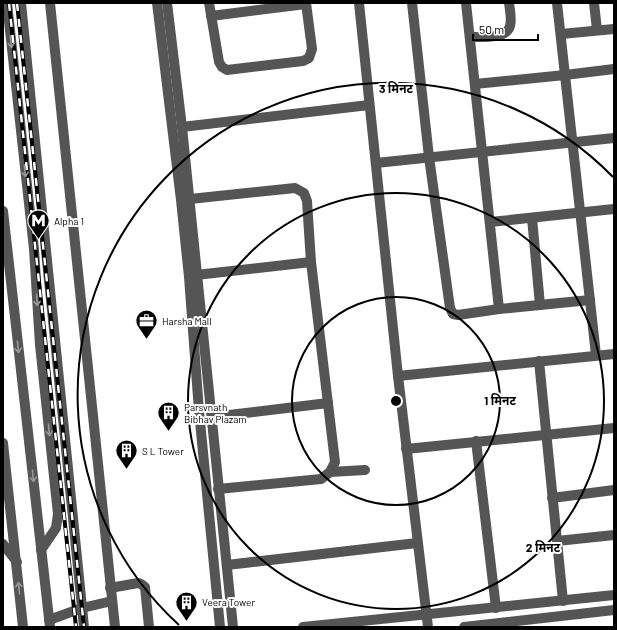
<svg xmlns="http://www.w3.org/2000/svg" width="617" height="630" font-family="Barlow,'Noto Sans Devanagari',sans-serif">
	<rect width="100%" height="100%" fill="#fff"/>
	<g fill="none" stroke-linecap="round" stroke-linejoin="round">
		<!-- minor -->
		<g stroke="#555" stroke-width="10">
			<path d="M7,3L34,249L40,345L58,514L56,528L41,550"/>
			<path d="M21,3L84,627"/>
			<path d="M50,3L115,627"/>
			<path d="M157,3L181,200L189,277L199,411L220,627"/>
			<path d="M167,3L182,127L233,627"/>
			<path d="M209,3L219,62L222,67L227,70L303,61L309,58L312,49L306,3"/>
			<path d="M359,3L398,376L428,627"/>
			<path d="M412,3L429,157L450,308L453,314L458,315L499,309L590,300"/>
			<path d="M466,3L499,309"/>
			<path d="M557,3L596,355"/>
			<path d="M594,3L597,30"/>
			<path d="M211,16L306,4"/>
			<path d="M561,34L614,29"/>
			<path d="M470,37C482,37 507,39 510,26C512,19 510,10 509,3"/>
			<path d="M475,84L565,75L614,69"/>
			<path d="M182,127L369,105"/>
			<path d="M376,163L614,138"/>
			<path d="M190,199L295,188L304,193L307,201L311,262L335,462L330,472L321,479L218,489"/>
			<path d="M3,211L50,627"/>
			<path d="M532,218L540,305"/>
			<path d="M490,222L614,209"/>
			<path d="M196,275L311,262"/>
			<path d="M539,361L563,601"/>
			<path d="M398,376L614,354"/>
			<path d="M212,417L328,403"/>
			<path d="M476,441L496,608"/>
			<path d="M3,443L23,627"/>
			<path d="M406,449L614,428"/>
			<path d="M330,472L365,470"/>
			<path d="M552,498L614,490"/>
			<path d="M557,541L614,535"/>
			<path d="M3,544L17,562"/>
			<path d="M227,565L417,543"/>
			<path d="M110,588L138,583L141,584L145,587L149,627"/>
			<path d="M49,620L82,608L112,601"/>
			<path d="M303,627L614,595"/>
			<path d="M464,627L614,610"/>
		</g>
		<defs>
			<g id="rail">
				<path d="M9,3L76,627"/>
				<path d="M17,3L84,627"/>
			</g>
		</defs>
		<!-- rail casing -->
		<use href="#rail" stroke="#000" stroke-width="4"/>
		<!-- rail -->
		<use href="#rail" stroke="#fff" stroke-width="2.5" stroke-dasharray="8" stroke-linecap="butt"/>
	</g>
	<!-- one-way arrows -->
	<defs><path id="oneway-shaft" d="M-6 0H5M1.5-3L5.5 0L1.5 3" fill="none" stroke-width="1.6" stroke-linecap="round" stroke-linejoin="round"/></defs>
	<g stroke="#999">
		<use href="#oneway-shaft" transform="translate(11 42) rotate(84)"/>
		<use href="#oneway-shaft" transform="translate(25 171) rotate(84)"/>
		<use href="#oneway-shaft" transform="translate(37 300) rotate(86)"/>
		<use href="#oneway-shaft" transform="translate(18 347) rotate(84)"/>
		<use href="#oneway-shaft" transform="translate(49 430) rotate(84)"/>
		<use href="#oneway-shaft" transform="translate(33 476) rotate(84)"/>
		<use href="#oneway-shaft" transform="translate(19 588) rotate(-96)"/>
	</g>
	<!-- distance rings -->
	<g fill="none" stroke="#000" stroke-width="2">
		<circle cx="396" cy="401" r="104"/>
		<circle cx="396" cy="401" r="208"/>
		<path d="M179 625A312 312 0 1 1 613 177"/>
	</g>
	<!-- icons -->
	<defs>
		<symbol id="metro-pin" viewBox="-11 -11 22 30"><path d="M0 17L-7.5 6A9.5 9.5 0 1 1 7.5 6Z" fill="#000" stroke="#fff"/><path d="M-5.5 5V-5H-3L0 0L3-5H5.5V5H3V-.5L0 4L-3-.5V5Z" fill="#fff"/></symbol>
		<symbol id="office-pin" viewBox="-11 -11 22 30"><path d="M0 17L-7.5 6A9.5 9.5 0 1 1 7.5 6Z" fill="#000" stroke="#fff"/><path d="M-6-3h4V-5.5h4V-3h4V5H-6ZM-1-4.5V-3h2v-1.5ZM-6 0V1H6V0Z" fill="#fff"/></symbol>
		<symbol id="building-pin" viewBox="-11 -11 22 30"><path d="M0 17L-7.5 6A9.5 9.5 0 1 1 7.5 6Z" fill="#000" stroke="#fff"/><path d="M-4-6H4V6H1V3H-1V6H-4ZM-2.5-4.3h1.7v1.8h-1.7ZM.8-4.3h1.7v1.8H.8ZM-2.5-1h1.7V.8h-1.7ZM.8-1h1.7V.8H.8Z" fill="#fff"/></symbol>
	</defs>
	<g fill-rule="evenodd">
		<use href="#metro-pin" x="26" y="208" width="25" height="34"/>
		<use href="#office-pin" x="134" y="308" width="25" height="34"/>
		<use href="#building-pin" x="156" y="400" width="25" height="34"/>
		<use href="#building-pin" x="114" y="438" width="25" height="34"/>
		<use href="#building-pin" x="174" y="590" width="25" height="34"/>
	</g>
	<g text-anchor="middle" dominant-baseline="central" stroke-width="4" stroke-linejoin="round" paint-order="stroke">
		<!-- poi labels -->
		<g font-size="10" fill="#000" stroke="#fff" text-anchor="start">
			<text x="54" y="221">Alpha 1</text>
			<text x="162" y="321">Harsha Mall</text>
			<text x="184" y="407">Parsvnath<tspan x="184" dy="12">Bibhav Plazam</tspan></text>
			<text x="142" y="451">S L Tower</text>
			<text x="202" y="602">Veera Tower</text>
		</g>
	</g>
	<circle cx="396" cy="401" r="6" fill="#000" stroke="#fff" stroke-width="2"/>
	<g font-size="12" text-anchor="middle" font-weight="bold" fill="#000" stroke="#fff" stroke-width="4" stroke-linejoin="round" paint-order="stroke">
		<text x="396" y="93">3 मिनट</text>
		<text x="500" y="405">1 मिनट</text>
		<text x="543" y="552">2 मिनट</text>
	</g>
	<!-- border -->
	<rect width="617" height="630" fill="none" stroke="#000000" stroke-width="8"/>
	<!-- scale -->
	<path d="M473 34v6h65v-6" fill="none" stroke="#000000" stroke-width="2"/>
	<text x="479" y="34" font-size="12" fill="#000000" stroke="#ffffff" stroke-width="3" paint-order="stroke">50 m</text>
</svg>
